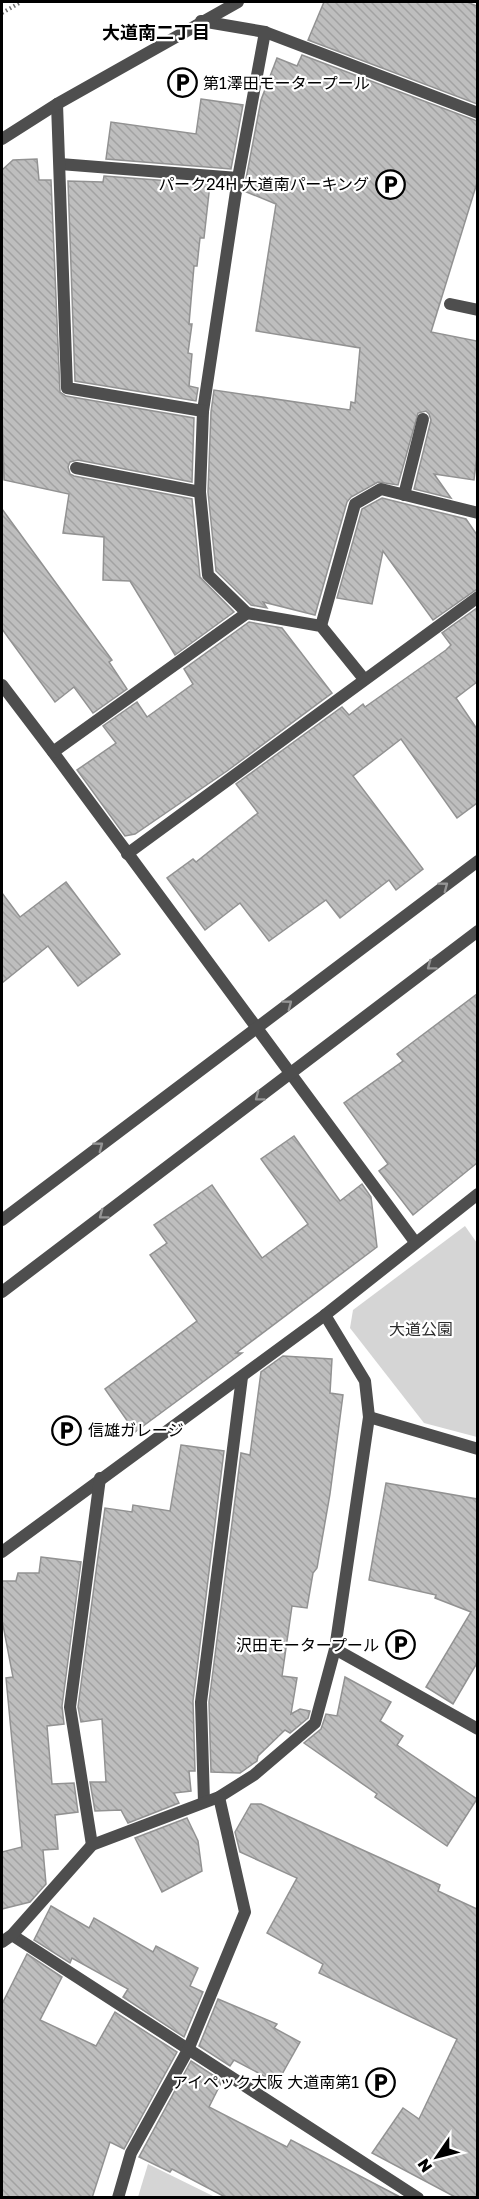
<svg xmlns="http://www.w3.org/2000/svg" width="479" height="2199" font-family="'Golos Text','Noto Sans JP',sans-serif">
	<defs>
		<pattern id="building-back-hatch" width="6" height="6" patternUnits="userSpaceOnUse" patternTransform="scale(1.5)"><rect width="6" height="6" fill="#bebebe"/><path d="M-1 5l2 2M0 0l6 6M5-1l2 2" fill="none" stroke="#a2a2a2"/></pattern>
	</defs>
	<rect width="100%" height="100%" fill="#fff"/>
	<!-- green -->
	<g fill="#d5d5d5">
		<path d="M465,1226L477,1243V1437L424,1423L350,1328L353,1310Z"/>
		<path d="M148,2164L215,2197H138Z"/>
	</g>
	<!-- building -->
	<g fill="url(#building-back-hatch)" stroke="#929292" stroke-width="1.5">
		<path d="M324,2H467L477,6V104L308,40Z"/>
		<path d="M302,55L477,121V183L431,332L477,341V455L474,480L434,474L451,498L414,489L431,420L429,414L426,411L418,413L398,485L378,482L351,497L347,502L315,615L263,602L267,608L251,605L216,571L208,492L211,412L214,390L350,410L351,402L355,403L360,348L256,331L276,204L244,191L246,179L261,100L277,58L297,66Z"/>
		<path d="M201,99L243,105L231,169L106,159L111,122L196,134Z"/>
		<path d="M37,159L39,180H51L60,392L66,396L194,418L192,482L78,460L70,462L68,467L70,474L74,476L192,499L200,577L234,612L175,655L130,581L103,580L104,537L63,533L69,494L4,480L2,410V170L13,160Z"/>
		<path d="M104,176L210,184L204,238H200L197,266H194L189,324H192L188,353L192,354L189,386L198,388L196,401L75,381L68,181L103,182Z"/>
		<path d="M382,498L466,519L477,535V589L433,620L383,551L372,604L337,598L362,509Z"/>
		<path d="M2,509L112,660L109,662L127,689L93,713L74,687L55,702L2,629Z"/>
		<path d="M477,608V682L456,698L477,729V803L457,818L401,739L353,776L423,869L396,890L389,880L340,918L326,900L269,941L240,903L205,930L167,878L193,859L196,862L258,813L236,784L342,707L349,715L363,704L365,707L446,650L451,645L442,633Z"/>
		<path d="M249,622L282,628L332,693L227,771L135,834L125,836L77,770L116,743L103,726L137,702L147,717L193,684L184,669Z"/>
		<path d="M66,882L120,954L78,986L48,946L2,983V893L20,917Z"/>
		<path d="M477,994V1163L413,1215L379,1171L388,1164L344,1103L403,1061L397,1054Z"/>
		<path d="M294,1136L340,1201L362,1184L371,1197L377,1247L236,1353H242L135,1432L105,1389L197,1321L150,1255L167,1243L154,1225L212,1185L262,1258L308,1224L261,1159Z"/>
		<path d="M283,1356L332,1359L330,1393L343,1395L330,1494L317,1568L313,1573L307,1608L292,1606L282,1676L297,1678L291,1714L300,1709L310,1711L308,1718L290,1733L285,1730L258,1756L257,1761L240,1773L211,1772L209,1702L241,1453L250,1455L261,1372Z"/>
		<path d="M181,1445L224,1451L193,1701L195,1771H189L191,1791L174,1793L179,1803L128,1823L121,1810L95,1811L90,1782H106L102,1719L81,1722L78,1707L97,1564L105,1508L132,1512L133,1505L170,1511Z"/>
		<path d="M386,1483L477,1499V1663L453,1704L426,1687L471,1612L435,1598L436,1595L369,1580Z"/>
		<path d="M41,1557L81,1562L62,1706L64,1724L47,1726L52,1784L74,1783L78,1812L55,1815L58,1849L43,1850L46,1884L30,1902L2,1909V1852L22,1847L6,1678L13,1677L2,1620V1581H16L18,1573H39Z"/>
		<path d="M345,1677L391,1702L380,1721L403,1736L397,1745L477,1799L447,1846L375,1797L377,1794L304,1743L321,1729L326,1714L337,1716Z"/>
		<path d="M251,1804H261L440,1885L438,1891L477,1909V2198H457L372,2153L403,2108L419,2119L457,2039L319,1973L323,1964L267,1933L297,1878L240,1852L235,1832Z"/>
		<path d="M187,1818L198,1841L202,1871L162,1892L135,1838Z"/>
		<path d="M51,1906L89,1928L94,1918L153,1952L156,1946L198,1968L190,1986L203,1992L184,2037L123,1997L128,1989L72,1958L70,1963L34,1940Z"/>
		<path d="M27,1954L62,1977L40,2020L96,2046L115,2012L177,2052L124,2149L110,2142L92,2198H2V2004Z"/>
		<path d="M218,1999L277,2024L274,2028L300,2042L277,2083L234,2060L230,2066L199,2046Z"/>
		<path d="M191,2061L222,2081L209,2107L287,2147L291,2140L402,2198H227L172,2169L170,2172L139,2157Z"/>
	</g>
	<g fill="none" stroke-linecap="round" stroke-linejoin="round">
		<!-- path -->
		<path stroke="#707070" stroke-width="4" stroke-dasharray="1.5 3" stroke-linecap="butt" d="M2,13L21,2"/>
		<!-- service -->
		<g stroke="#4e4e4e" stroke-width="12">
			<path d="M60,164L238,178"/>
			<path d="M450,304L478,310"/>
			<path d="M76,468L200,492"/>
			<path d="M404,495L423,419"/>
			<path d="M321,626L355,504L381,489L478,513"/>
			<path d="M204,1802L201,1702L242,1377"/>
		</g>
		<!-- minor -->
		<g stroke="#4e4e4e" stroke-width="12">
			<path d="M201,21L265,32L478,113"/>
			<path d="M265,32L238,178L203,411L200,492L208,575L247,613L321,626L364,679"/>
			<path d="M57,104L67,388L203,411"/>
			<path d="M2,139L57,104L238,2"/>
			<path d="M2,685L53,752L415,1242"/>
			<path d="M53,752L247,613"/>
			<path d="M127,854L478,597"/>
			<path d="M2,1220L478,861"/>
			<path d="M2,1292L478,931"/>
			<path d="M369,1417L478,1449"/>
			<path d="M2,1552L325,1315L478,1194"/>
			<path d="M335,1649L478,1729"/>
			<path d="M92,1845L70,1707L100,1478"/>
			<path d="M12,1935L418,2198"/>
			<path d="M2,1942L12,1935L92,1845L219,1797L254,1775L315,1723L335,1649L369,1417L365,1381L325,1315"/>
			<path d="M118,2198L131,2153L188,2050L245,1912L219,1797"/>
		</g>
	</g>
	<!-- one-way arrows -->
	<defs><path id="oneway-chevron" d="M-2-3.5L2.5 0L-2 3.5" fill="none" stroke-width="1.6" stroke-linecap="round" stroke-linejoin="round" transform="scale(1.5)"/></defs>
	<g stroke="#959595">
		<use href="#oneway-chevron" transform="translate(444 886) rotate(-37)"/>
		<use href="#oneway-chevron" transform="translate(431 966) rotate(143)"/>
		<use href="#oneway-chevron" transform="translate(288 1004) rotate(-37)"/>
		<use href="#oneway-chevron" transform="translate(259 1097) rotate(143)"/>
		<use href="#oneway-chevron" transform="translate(99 1146) rotate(-37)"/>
		<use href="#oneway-chevron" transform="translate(103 1215) rotate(143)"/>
	</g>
	<!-- icons -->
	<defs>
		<symbol id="parking-ring" viewBox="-11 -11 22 22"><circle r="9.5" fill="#fff" stroke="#000" stroke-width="1.5"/><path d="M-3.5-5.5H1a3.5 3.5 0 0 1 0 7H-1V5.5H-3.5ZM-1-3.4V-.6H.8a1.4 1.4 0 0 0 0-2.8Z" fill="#000"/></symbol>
	</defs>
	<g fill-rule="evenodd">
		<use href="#parking-ring" x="166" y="66" width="33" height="33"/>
		<use href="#parking-ring" x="374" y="168" width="33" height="33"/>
		<use href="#parking-ring" x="50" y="1414" width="33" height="33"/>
		<use href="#parking-ring" x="384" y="1628" width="33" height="33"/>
		<use href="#parking-ring" x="364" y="2066" width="33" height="33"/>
	</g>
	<g text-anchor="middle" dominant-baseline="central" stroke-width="4.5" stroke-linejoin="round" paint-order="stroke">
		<!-- poi labels -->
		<g font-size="16" fill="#000" stroke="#fff" text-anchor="end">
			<text x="203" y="83" text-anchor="start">第1澤田モータープール</text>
			<text x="369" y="184">パーク24H 大道南パーキング</text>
			<text x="88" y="1430" text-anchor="start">信雄ガレージ</text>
			<text x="379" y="1645">沢田モータープール</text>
			<text x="359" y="2082">アイペック大阪 大道南第1</text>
		</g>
		<!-- park labels -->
		<g font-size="16" fill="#2c2c2c" stroke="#fff">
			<text x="421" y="1329">大道公園</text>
		</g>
		<!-- neighbourhood labels -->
		<g font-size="18" font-weight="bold" fill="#000" stroke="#fff">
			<text x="156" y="32">大道南二丁目</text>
		</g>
	</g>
	<!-- border -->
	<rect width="479" height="2199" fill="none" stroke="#000000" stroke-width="6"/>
	<!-- north arrow -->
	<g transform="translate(437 2157) rotate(235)" stroke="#ffffff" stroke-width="4.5" paint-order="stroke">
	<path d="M0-4.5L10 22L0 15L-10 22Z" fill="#000000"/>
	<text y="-9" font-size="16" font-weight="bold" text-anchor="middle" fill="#000000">N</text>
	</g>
</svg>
